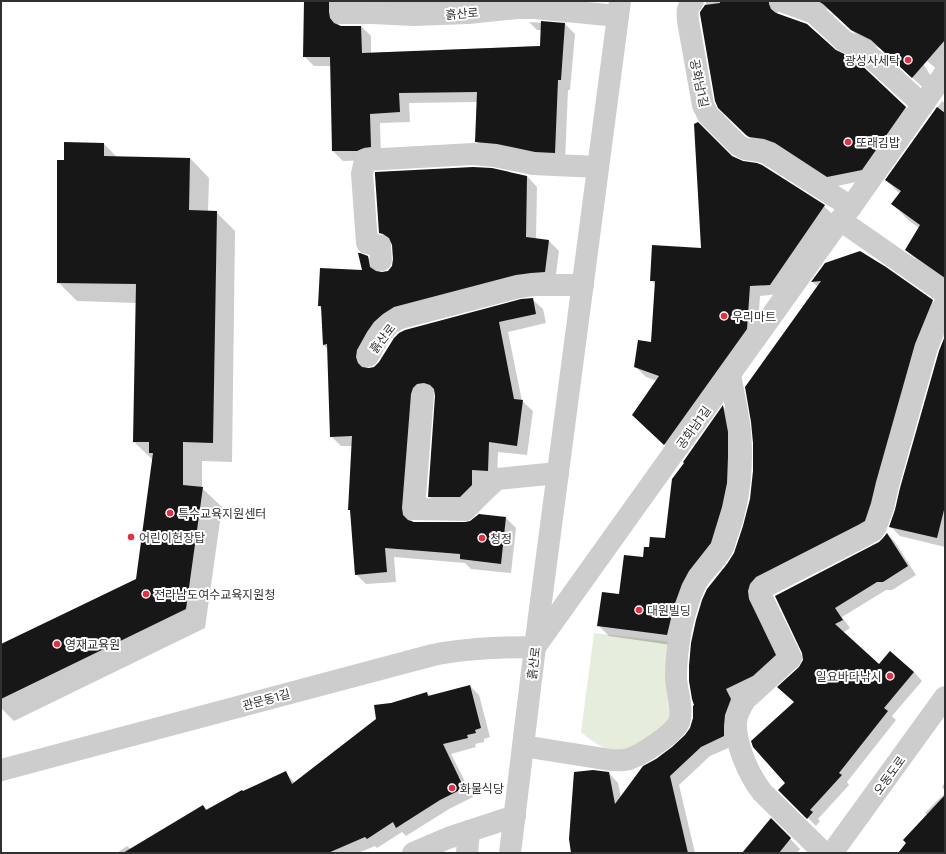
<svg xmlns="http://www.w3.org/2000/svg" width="946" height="854" font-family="'Exo 2','Noto Sans KR',sans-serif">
	<rect width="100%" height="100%" fill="#fff"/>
	<!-- green -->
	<path fill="#e7eddd" d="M594,633L672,642L671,723C664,728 656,737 649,741C645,743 624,751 619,751C606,752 590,740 581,732Z"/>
	<!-- shadow -->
	<g fill="#0003">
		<path d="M305,1H345L338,23L339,26H361L371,36V53L541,46L542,30H537L529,22L565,24L575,34L570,90H568L565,162L486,151L476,141L477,102L409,103L410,122L380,123L381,157L367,160L343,161L333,151L331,66H314L304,56Z"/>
		<path d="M356,1H561L365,10Z"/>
		<path d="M706,1H782L778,6V14L835,51L906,107L915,117L871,179L837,186L756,144L719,107L701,13L706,4Z"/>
		<path d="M803,1H945V74L944,75L916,52L937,86L930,94L881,49L862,40L833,13L829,10Z"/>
		<path d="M942,101L945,103V281L922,265L906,250L919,228L908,220L893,204L900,194L886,180Z"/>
		<path d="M104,144L117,157L190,158L209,178L208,212H216L235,231L232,462L202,461V488L222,507L205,628L14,721L1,708V645L137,579L153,460L134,442L136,303L77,301L58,282L65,161Z"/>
		<path d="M731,157L824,206L834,216L780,294L760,296L757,339L675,454L643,425L657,381L646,377L636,367L652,343L656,285L651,280L702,249Z"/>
		<path d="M527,176L537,187L536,239L549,241L559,251L555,282L404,317L367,360L365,367L366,369L375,368L532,299L543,309L546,323L508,332L522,401L533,411L527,455L498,452L497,480L482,495L439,506L429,496L436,393L434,392L427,394L411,519L412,522H470L479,515L506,518L516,528L511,573L471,569L465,563L394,557L396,582L366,584L356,574L351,511L349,509L352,446H341L331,436L328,349L323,345L322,309L319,306L363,271L368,257L378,267L379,273L388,271L393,266V243H390L380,232Z"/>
		<path d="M825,264L932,301L942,310L874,530L766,586L784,665L762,685L733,746L710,756L679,785L695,853H572L609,773L618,783L621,798L673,748L690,729L694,718L728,565L735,553L818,287L813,282Z"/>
		<path d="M945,339V547L900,536L890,526Z"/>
		<path d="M723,407L734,417L739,469L678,646L609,636L598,625L620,595L650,548L666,539Z"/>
		<path d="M887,534L895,542L916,575L892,590H886L842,617L850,628L843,633L879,666L914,672L922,681L892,716L896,720L847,782L849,785L818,819L820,821L816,826L780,790L787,783L795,703L801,667L804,660L803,653L880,543Z"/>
		<path d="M470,686L479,695L490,737L484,739V742L475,744L476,747L451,754L473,797L449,809L406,836L402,832L377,848L375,846L358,853H117L127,846L131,849L203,806L207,810L243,792L285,772L295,783L378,720L391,704L427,693L430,696Z"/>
		<path d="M945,782V791L942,787Z"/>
		<path d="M945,793V853H899L927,815L925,813Z"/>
		<path d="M771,819L800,849L797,853H749Z"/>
	</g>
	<!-- building -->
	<g fill="#171717">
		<path d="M304,1H329V12L330,18L334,23L341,26H361L362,53L540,46L541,21L565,23L561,80H558L555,153L535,152L497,144L475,142L477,92L399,93L400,112L370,114L371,147L364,148L357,151H332L330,57H303Z"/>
		<path d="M720,1H769V4L771,9L776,13L807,24L836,50L855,59L906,107L862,170L827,177L775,143L764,139L749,137L746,135L718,108L715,101L700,14V12L705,5L720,3Z"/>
		<path d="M818,1H945V40L912,78L871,40L851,30L823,4Z"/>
		<path d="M937,107L945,113V278L905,250L920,225L891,204L901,191L885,180Z"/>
		<path d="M698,122L732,156L743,161L757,163L762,165L825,205L770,285L750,286L747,329L664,445L632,415L659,376L634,367L638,340L651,342L655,281H650L652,245L701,248L694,124Z"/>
		<path d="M64,142L104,143V156L190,158L189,210L217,211L213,443L183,442V485L203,487L186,609L1,699V644L136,579L153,453H149V442H133L136,284L57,283V160H64Z"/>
		<path d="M473,167L492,168L527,176L526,237L549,240L545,272L531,273L516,275L394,307L383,314L374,322L367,332L357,350L356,357L358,363L362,367L369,368L374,367L379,362L394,338L399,333L405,330L521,299L533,298L536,314L499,322L514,399L523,400L517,446L489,442L488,471L472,470V485L460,497H428L435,396L434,389L430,385L424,383L417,384L413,388L411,394L402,508L403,515L408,520L414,522H465L470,521L479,514L506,517L501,564L460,559V554L385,548L387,572L355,575L350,510H348L352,436L330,437L327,344L323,345L321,306H318L320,268L362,270L358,253H360L368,256L370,267L376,271L382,272L388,271L392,266L393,259L392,245L389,238L383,234L379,233L375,175V172Z"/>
		<path d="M860,251L886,267L933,300L915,344L876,482L871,503L865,521L858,525L756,577L750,584L748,591L749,599L776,655L753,676L726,689L731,699L725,715L724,726V736L701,747L670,776L688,853H571L569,839L574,772L593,770L609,772L615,804L643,766L656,759L672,747L685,735L690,728L693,718V706L694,705L692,699L689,681V666L691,643L696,620L702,600L707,589L727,564L734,553L743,526L750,499L753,471V443L751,422L745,387L821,281L811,282L825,263Z"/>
		<path d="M945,336V506L937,538L889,527L895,510L900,488L939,351Z"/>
		<path d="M723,405L728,432V457L727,483L722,507L711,543L689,571L682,584L674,606L667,635L597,626L602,592L619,594L624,555L643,557L644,547H649L650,537L665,538L672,479L684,463L683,462Z"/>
		<path d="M887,533L908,566L883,582H877L835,608L843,620L835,624L879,664L890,651L914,672L884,708L888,711L839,773L842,775L810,810L813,812L807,819L778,790L785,783L753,747L751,741L794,702L777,687L799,667L803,660L802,653L775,596L879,542L883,538Z"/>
		<path d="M470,685L481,728L475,730L476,733L467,735L468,738L443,744L464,788L440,800L396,828L393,822L367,839L365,837L328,853H123L203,805L206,810L242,790L243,791L286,771L292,784L376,719L374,705L391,703L427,692L428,696Z"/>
		<path d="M945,795V853H898L906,843L903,840Z"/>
		<path d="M771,818L791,838L779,853H742Z"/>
	</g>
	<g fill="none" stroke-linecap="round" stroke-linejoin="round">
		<!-- minor -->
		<g stroke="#cdcdcd" stroke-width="22">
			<path d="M342,1L341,13H372L414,15L468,13L518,8H535L618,16"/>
			<path d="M693,1C687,8 687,11 688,21L703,105L708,115L738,145L745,149L760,151L768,154L851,207"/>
			<path d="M781,1L814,13L844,41L862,49L864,51L923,105"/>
			<path d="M840,220L945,293"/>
			<path d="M381,260L380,246L367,243L362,174L365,160L473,154L494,156L533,164L598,167"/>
			<path d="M368,356C374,345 381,331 391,323C394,321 397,320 400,318L519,287L533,285H583"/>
			<path d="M423,395L414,509L465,510L482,493L497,479L558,473"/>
			<path d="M523,746L611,760C617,760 623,761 629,759C641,755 674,734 679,722C684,709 676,690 676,677C676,661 678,645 681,629C684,615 691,589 699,578C706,568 716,560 722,549C724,545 725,540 727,535C739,503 743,466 740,431C738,412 733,393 730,374"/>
			<path d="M1,770L433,655C467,648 501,647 535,647L840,220L851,207L945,73"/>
			<path d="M413,853L448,838L515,816"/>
			<path d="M467,853L469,831"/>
			<path d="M510,853L535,647L620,1"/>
			<path d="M824,853L762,792C748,774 732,738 737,716C739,710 742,705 745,700L791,658L760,594L762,588L864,536L873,531L876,526L883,507L888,485L927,347L945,303"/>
			<path d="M832,853L945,697"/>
		</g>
	</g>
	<!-- markers -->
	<g fill="#ed2c42" stroke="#fff" stroke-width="1.5">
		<circle cx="908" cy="60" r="4"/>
		<circle cx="848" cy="142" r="4"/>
		<circle cx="724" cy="316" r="4"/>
		<circle cx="170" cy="513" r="4"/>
		<circle cx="131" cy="537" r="4"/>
		<circle cx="482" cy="538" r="4"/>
		<circle cx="146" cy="594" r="4"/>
		<circle cx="639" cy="610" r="4"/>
		<circle cx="57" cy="644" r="4"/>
		<circle cx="890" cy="676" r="4"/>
		<circle cx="452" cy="788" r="4"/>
	</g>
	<g text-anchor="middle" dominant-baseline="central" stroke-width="4" stroke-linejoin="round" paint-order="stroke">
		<!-- street labels -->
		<g font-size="12" fill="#303030" stroke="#fff">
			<text transform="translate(462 13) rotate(-4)">흙산로</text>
			<text transform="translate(700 83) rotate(78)">공화남1길</text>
			<text transform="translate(382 338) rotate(-52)">흙산로</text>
			<text transform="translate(693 427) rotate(-54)">공화남1길</text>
			<text transform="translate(533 663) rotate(-83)">흙산로</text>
			<text transform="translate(266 699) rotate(-15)">관문동1길</text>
			<text transform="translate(889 775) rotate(-54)">오동도로</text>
		</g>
		<!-- poi labels -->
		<g font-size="12" fill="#303030" stroke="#fff" text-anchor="start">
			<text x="900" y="60" text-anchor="end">광성사세탁</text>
			<text x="856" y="142">또래김밥</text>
			<text x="732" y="316">우리마트</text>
			<text x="178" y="513">특수교육지원센터</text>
			<text x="139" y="537">어린이헌장탑</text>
			<text x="490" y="538">청정</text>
			<text x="154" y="594">전라남도여수교육지원청</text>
			<text x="647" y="610">대원빌딩</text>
			<text x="65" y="644">영재교육원</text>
			<text x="882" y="676" text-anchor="end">일요바다낚시</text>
			<text x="460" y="788">화물식당</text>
		</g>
	</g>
	<!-- border -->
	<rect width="946" height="854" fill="none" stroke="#303030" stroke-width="4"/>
</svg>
